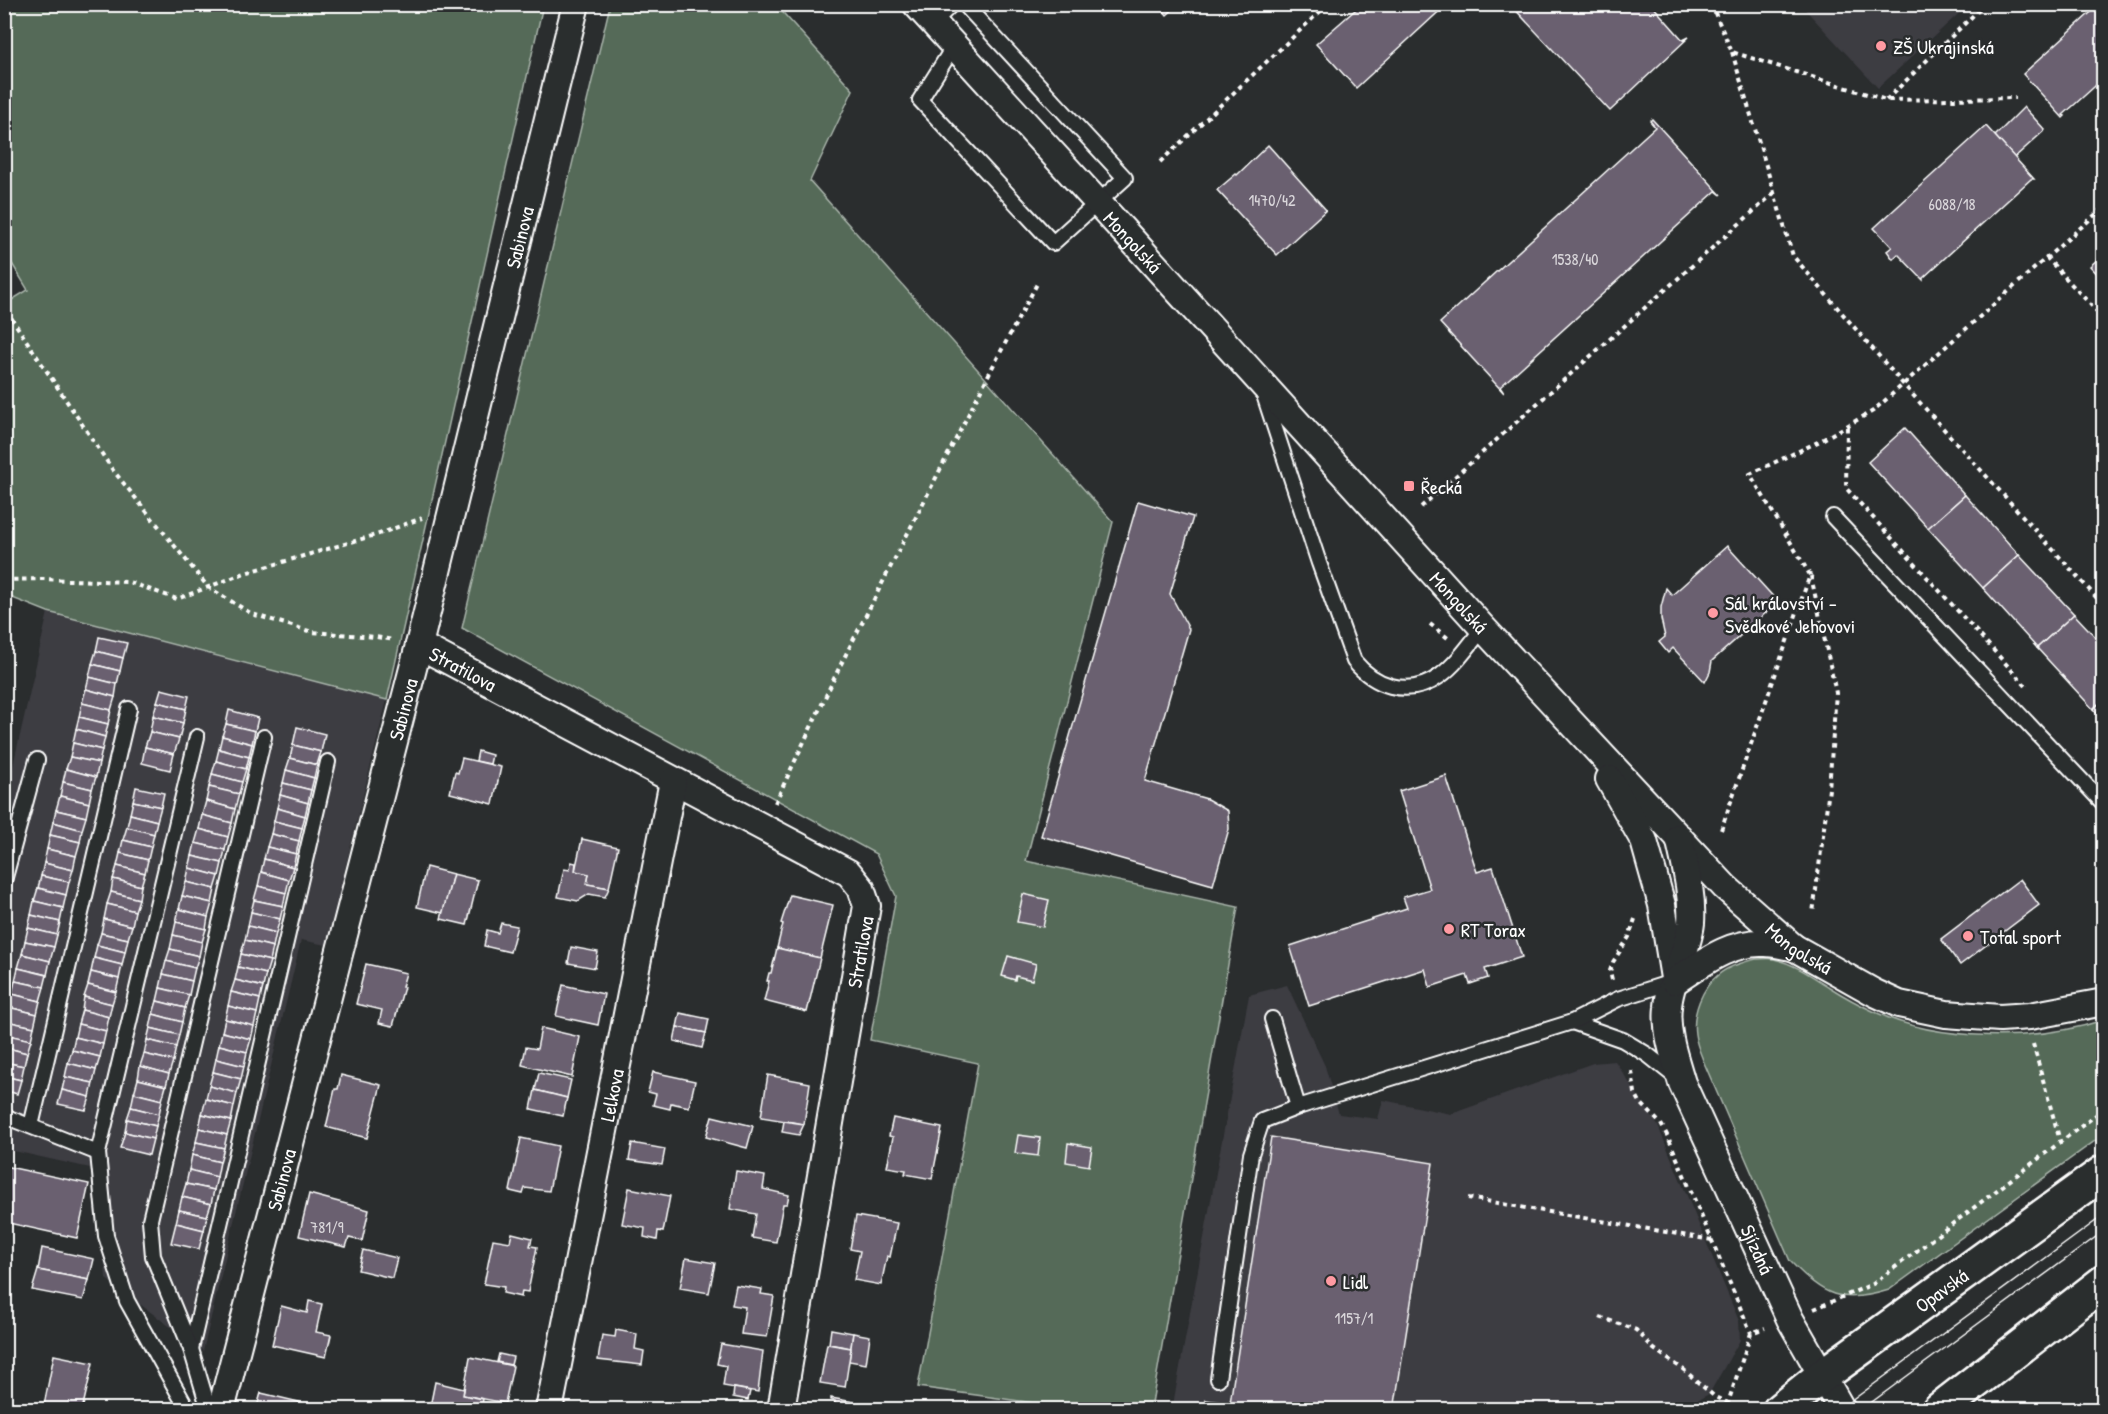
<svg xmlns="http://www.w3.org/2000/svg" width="2108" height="1414" font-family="'Patrick Hand',sans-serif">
	<rect width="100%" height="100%" fill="#2a2d2e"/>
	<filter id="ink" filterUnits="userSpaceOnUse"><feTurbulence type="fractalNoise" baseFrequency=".0167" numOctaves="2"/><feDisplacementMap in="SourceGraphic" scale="12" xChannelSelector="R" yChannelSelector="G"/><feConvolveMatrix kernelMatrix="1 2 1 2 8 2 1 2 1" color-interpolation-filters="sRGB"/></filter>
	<g filter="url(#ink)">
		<!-- built -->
		<g fill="#3d3c42">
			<path d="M1801,5H1968L1878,88Z"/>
			<path d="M48,612L387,700L326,945L301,940L203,1351L106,1279L99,1170L5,1149V801Z"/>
			<path d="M1287,985L1325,1066L1339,1114L1378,1119L1383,1100L1451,1114L1593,1063L1615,1061L1658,1126L1739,1321L1740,1340L1709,1394L1681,1409L1462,1410L1428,1405L1426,1410H1172L1249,995Z"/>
		</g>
		<!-- green -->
		<g fill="#556b58" stroke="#aab5ac" stroke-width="1.5">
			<path d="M5,4L543,5L387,700L48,612L5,595V304L28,290L5,252Z"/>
			<path d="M610,5H776L853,90L810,181L1113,522L1026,861L1238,907L1151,1409H1077L918,1387L978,1063L870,1040L896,896L876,854L462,628Z"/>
			<path d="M1756,959C1762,959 1769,958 1774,959C1795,964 1813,977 1831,988C1845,997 1860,1005 1875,1012C1938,1042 2038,1042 2103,1020V1135L1889,1290C1841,1305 1824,1296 1790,1261L1705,1065C1701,1055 1696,1044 1695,1034C1692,1013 1702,988 1718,975C1728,966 1743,962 1756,959Z"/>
		</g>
		<!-- building -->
		<g fill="#6a6070" stroke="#fff" stroke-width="1.5">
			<path d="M1158,4H1179L1167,15Z"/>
			<path d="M1362,4H1447L1356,88L1316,44Z"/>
			<path d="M1510,4H1651L1683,40L1689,37L1610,111Z"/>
			<path d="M2100,4H2104V78L2063,115L2065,116L2063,118L2023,74Z"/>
			<path d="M2024,107L2045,130L2014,158L1995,136Z"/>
			<path d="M1652,119L1721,195L1716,191L1500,387L1504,393L1440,323L1655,127L1650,121Z"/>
			<path d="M1986,126L2034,179H2031L1923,278V280L1898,254L1893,259L1887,251L1892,247L1874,228Z"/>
			<path d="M1268,145L1326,210L1277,255L1217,190L1236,174L1237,175Z"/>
			<path d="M2104,254V281L2090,266Z"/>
			<path d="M1905,428L1965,495L1928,528L1868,462Z"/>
			<path d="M1965,495L2019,555L1983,588L1928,528Z"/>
			<path d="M1138,501L1193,517L1170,594L1189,629L1145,781L1207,799L1228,811L1229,829L1213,885L1041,836Z"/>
			<path d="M1727,546L1778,602L1712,661L1710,672L1705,682L1673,648L1668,653L1659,642L1665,637L1661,619V607L1666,588L1672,595Z"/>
			<path d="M2019,555L2074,614L2037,648L1983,588Z"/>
			<path d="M2074,614L2104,646V699L2093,709L2037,648Z"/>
			<path d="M99,637L127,643L123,658L96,651Z"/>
			<path d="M96,651L123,658L120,671L92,664Z"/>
			<path d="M92,664L120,671L117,684L89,677Z"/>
			<path d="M89,677L117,684L115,697L86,689Z"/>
			<path d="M86,689L115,697L111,710L82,703Z"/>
			<path d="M161,689L189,696L186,709L157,702Z"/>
			<path d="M2104,699V721L2093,709Z"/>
			<path d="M157,702L186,709L183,723L153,716Z"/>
			<path d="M82,703L111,710L108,724L79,717Z"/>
			<path d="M229,710L258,718L255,731L226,724Z"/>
			<path d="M153,716L183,723L179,739L150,732Z"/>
			<path d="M79,717L108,724L105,737L76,729Z"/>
			<path d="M226,724L255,731L252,744L222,736Z"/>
			<path d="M297,727L325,734L321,752L293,745Z"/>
			<path d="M76,729L105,737L102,750L73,743Z"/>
			<path d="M150,732L179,739L174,754L145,747Z"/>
			<path d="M222,736L252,744L249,757L219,749Z"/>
			<path d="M73,743L102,750L99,763L70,757Z"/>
			<path d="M293,745L321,752L317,765L290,758Z"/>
			<path d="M145,747L174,754L170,770L142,763Z"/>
			<path d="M219,749L249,757L246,769L216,761Z"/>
			<path d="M478,751L492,755L490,764L476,761Z"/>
			<path d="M70,757L99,763L96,777L66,769Z"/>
			<path d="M290,758L317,765L314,778L286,770Z"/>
			<path d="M462,758L501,767L493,804L450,793L455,772L458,773Z"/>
			<path d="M216,761L246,769L242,782L212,774Z"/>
			<path d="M66,769L96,777L92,789L63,782Z"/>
			<path d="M286,770L314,778L311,790L283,783Z"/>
			<path d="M212,774L242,782L239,794L209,787Z"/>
			<path d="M1446,776L1477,872L1493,867L1522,957L1485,969L1488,978L1470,984L1467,975L1430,987L1425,969L1309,1006L1290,946L1407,908L1403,897L1430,889L1399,791Z"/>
			<path d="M63,782L92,789L89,803L60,796Z"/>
			<path d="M283,783L311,790L308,803L280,795Z"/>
			<path d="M136,787L164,793L161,807L133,801Z"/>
			<path d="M209,787L239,794L235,809L206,801Z"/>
			<path d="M280,795L308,803L305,816L277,808Z"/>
			<path d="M60,796L89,803L86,817L56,810Z"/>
			<path d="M133,801L161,807L157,821L130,814Z"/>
			<path d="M206,801L235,809L232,823L202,815Z"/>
			<path d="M277,808L305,816L302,828L274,821Z"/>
			<path d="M56,810L86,817L82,830L53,822Z"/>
			<path d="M130,814L157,821L154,834L127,827Z"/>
			<path d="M202,815L232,823L228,837L199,829Z"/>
			<path d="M274,821L302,828L299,841L271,834Z"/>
			<path d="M53,822L82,830L80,842L50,835Z"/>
			<path d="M127,827L154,834L151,847L123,840Z"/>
			<path d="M199,829L228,837L225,850L195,843Z"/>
			<path d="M271,834L299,841L296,854L267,847Z"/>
			<path d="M50,835L80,842L76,856L47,849Z"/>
			<path d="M582,839L618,847L609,888L587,884L589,874L575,871Z"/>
			<path d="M123,840L151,847L148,860L120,853Z"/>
			<path d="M195,843L225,850L222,863L192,856Z"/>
			<path d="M267,847L296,854L293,867L264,859Z"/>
			<path d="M47,849L76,856L73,870L44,863Z"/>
			<path d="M120,853L148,860L145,873L117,866Z"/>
			<path d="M192,856L222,863L219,876L189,868Z"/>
			<path d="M264,859L293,867L289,880L261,872Z"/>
			<path d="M571,862L576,863L575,871L589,874L587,884L609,888L605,897L589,894L578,901L558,897L564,869L570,870Z"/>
			<path d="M44,863L73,870L69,882L41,876Z"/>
			<path d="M117,866L145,873L141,886L113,879Z"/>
			<path d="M426,867L453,874L443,913L417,907Z"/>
			<path d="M189,868L219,876L215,889L186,882Z"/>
			<path d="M261,872L289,880L286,893L258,886Z"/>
			<path d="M453,874L478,880L467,925L441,919Z"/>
			<path d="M41,876L69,882L66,895L38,888Z"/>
			<path d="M113,879L141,886L139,899L111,892Z"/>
			<path d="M2020,879L2039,905L1960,965L1941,939Z"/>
			<path d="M186,882L215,889L212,903L182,896Z"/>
			<path d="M258,886L286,893L283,906L254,900Z"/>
			<path d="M38,888L66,895L63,908L34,901Z"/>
			<path d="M111,892L139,899L135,911L107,904Z"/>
			<path d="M1023,894L1049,900L1043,927L1017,922Z"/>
			<path d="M790,895L833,905L820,958L777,948L783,924L781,923Z"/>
			<path d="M182,896L212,903L208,917L179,909Z"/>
			<path d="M254,900L283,906L280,919L251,912Z"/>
			<path d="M34,901L63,908L60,922L31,915Z"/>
			<path d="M107,904L135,911L132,926L104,919Z"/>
			<path d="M179,909L208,917L206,929L176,922Z"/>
			<path d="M251,912L280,919L276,933L248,926Z"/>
			<path d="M31,915L60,922L57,935L28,928Z"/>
			<path d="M104,919L132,926L128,939L101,933Z"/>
			<path d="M176,922L206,929L202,942L173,935Z"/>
			<path d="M501,923L517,926L510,952L484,946L487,930L498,933Z"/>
			<path d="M248,926L276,933L273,947L245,940Z"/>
			<path d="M28,928L57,935L54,947L25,941Z"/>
			<path d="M101,933L128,939L125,952L97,945Z"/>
			<path d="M173,935L202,942L199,956L170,949Z"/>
			<path d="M245,940L273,947L270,961L241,954Z"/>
			<path d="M25,941L54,947L50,961L22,954Z"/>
			<path d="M97,945L125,952L122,965L94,958Z"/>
			<path d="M571,947L598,952L595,968L568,963Z"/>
			<path d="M777,948L820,958L807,1012L764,1001L769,981H767L769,973H771Z"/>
			<path d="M170,949L199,956L195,968L166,961Z"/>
			<path d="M22,954L50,961L47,975L18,968Z"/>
			<path d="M241,954L270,961L266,974L238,967Z"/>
			<path d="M1008,956L1036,964L1032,980L1016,976L1015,980L1002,976Z"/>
			<path d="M94,958L122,965L119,979L91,972Z"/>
			<path d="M166,961L195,968L192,981L163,974Z"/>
			<path d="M366,964L406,973L402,987H404L393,1026L379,1023L382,1010L356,1004Z"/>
			<path d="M238,967L266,974L263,987L235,980Z"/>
			<path d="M18,968L47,975L44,987L15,981Z"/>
			<path d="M91,972L119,979L116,992L88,985Z"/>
			<path d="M163,974L192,981L189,995L160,988Z"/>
			<path d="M235,980L263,987L260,999L231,992Z"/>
			<path d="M15,981L44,987L40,1001L12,994Z"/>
			<path d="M88,985L116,992L112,1004L84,997Z"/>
			<path d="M563,985L604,994L598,1025L556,1016Z"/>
			<path d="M160,988L189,995L185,1008L157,1001Z"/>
			<path d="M231,992L260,999L257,1013L228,1006Z"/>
			<path d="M12,994L40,1001L37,1014L8,1007Z"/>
			<path d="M84,997L112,1004L109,1017L82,1010Z"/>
			<path d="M157,1001L185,1008L182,1022L153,1014Z"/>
			<path d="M228,1006L257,1013L254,1026L225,1019Z"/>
			<path d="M8,1007L37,1014L34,1027L6,1021Z"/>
			<path d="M82,1010L109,1017L106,1031L78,1024Z"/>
			<path d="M680,1013L709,1019L706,1033L677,1027Z"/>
			<path d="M153,1014L182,1022L179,1035L150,1028Z"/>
			<path d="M225,1019L254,1026L251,1039L222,1032Z"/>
			<path d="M6,1021L34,1027L31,1040L4,1034Z"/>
			<path d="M78,1024L106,1031L103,1044L75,1037Z"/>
			<path d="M677,1027L706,1033L702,1048L674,1041Z"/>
			<path d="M150,1028L179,1035L176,1047L147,1040Z"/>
			<path d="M541,1028L580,1037L572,1077L522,1065L526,1047L537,1049Z"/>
			<path d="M222,1032L251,1039L247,1052L219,1045Z"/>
			<path d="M4,1034L31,1040L27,1053L4,1047Z"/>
			<path d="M75,1037L103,1044L100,1057L72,1050Z"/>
			<path d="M147,1040L176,1047L173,1061L144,1054Z"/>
			<path d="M219,1045L247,1052L244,1066L216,1059Z"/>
			<path d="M4,1047L27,1053L24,1066L4,1062Z"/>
			<path d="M72,1050L100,1057L96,1070L68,1063Z"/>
			<path d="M144,1054L173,1061L169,1074L140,1066Z"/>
			<path d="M216,1059L244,1066L241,1079L213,1072Z"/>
			<path d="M4,1062L24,1066L21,1080L4,1076Z"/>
			<path d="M68,1063L96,1070L93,1083L65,1077Z"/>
			<path d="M140,1066L169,1074L166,1086L138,1079Z"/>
			<path d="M213,1072L241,1079L237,1093L209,1086Z"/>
			<path d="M653,1072L695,1081L689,1107L671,1103L670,1109L653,1105L656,1094L648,1092Z"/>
			<path d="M539,1073L571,1080L567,1098L535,1090Z"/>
			<path d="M341,1075L381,1085L367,1138L326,1127L335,1089H338Z"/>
			<path d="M768,1075L810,1083L804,1124L761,1117Z"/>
			<path d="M4,1076L21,1080L17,1094L4,1090Z"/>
			<path d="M65,1077L93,1083L90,1097L62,1090Z"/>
			<path d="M138,1079L166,1086L162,1100L134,1093Z"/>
			<path d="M209,1086L237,1093L234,1106L206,1099Z"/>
			<path d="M62,1090L90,1097L86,1110L58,1104Z"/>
			<path d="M535,1090L567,1098L563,1116L531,1109Z"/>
			<path d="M134,1093L162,1100L159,1114L131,1107Z"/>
			<path d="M206,1099L234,1106L231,1121L202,1114Z"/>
			<path d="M131,1107L159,1114L156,1126L127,1119Z"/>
			<path d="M202,1114L231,1121L227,1135L199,1128Z"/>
			<path d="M712,1116L753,1126L747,1148L706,1137Z"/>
			<path d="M893,1118L942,1128L932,1179L905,1174L906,1170L887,1167L893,1137L889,1136Z"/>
			<path d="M127,1119L156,1126L153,1139L125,1132Z"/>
			<path d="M784,1121L804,1124L799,1135L782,1132Z"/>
			<path d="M199,1128L227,1135L224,1148L196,1142Z"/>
			<path d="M125,1132L153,1139L149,1155L120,1148Z"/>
			<path d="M1018,1135L1040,1138L1038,1156L1015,1153Z"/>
			<path d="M1271,1137L1433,1163L1394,1410H1205L1206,1400L1230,1403Z"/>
			<path d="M521,1138L558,1146L549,1191L525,1188L523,1194L510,1191Z"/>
			<path d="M196,1142L224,1148L220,1162L192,1155Z"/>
			<path d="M632,1143L665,1149L662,1165L629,1160Z"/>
			<path d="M1068,1143L1092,1147L1089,1166L1066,1162Z"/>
			<path d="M192,1155L220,1162L217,1177L189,1170Z"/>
			<path d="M4,1166L89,1184L77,1238L4,1222Z"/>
			<path d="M189,1170L217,1177L214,1190L186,1184Z"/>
			<path d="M736,1171L765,1176L763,1189L789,1195L787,1204H783L776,1242L752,1238L756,1214L730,1209Z"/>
			<path d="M186,1184L214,1190L211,1204L182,1197Z"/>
			<path d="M629,1188L670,1196L663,1232L658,1231L657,1240L644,1237L645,1228L622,1224Z"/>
			<path d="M309,1194L369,1210L362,1241L349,1238L346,1247L299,1236Z"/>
			<path d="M182,1197L211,1204L207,1216L179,1210Z"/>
			<path d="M179,1210L207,1216L204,1230L176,1223Z"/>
			<path d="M856,1216L897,1223L890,1257L887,1256L881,1285L854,1280L860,1251L850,1249Z"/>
			<path d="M176,1223L204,1230L199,1249L171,1243Z"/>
			<path d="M512,1233L532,1238L530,1246L537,1247L528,1292L522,1291L521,1297L503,1293L504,1287L484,1284L493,1239L510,1242Z"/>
			<path d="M42,1248L94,1259L89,1280L38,1270Z"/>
			<path d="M363,1250L397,1258L392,1278L358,1270Z"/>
			<path d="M686,1258L715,1263L709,1293L680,1288Z"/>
			<path d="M38,1270L89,1280L83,1300L32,1290Z"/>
			<path d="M736,1285L762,1289L761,1294L774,1296L767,1337L741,1334L745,1307L732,1305Z"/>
			<path d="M309,1301L322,1304L316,1332L331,1335L326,1357L272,1345L281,1306L307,1313Z"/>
			<path d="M831,1329L853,1333L851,1348L829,1344Z"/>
			<path d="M616,1330L637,1334L635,1349L644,1351L642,1365L598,1360L602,1335L615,1337Z"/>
			<path d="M853,1333L870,1336L866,1364L849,1361Z"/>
			<path d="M721,1344L763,1351L758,1392L723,1386L726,1366L717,1364Z"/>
			<path d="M827,1344L851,1348L845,1387L820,1383Z"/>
			<path d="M499,1354L513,1357L511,1365L497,1362Z"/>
			<path d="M54,1355L93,1363L82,1410H43Z"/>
			<path d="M470,1357L513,1366L505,1403L463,1395Z"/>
			<path d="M435,1382L464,1389L463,1395L483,1399L481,1410H469L431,1402Z"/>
			<path d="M734,1388L750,1391L748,1400L733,1397Z"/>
			<path d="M261,1393L299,1402L297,1410H256Z"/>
			<path d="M831,1398L887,1408V1410H834L835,1401L831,1400Z"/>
		</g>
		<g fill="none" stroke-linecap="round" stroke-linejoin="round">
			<defs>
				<g id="service">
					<path d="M933,23L952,4"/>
					<path d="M954,46L920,100L1053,243L1125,178L964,4"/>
					<path d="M1264,395L1319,563L1354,661C1364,673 1376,682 1391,686C1435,697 1459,658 1483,628"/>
					<path d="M1833,517L2104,804"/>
					<path d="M4,881L37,760"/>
					<path d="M1572,1022L1623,1040L1648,1055L1678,1079"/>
					<path d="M1298,1107L1572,1022L1618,999L1675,981"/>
					<path d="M4,1116L98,1153"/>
					<path d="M31,1126L129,709"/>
					<path d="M191,1349L328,762"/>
					<path d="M1218,1379L1251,1154L1262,1121L1298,1107L1272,1019"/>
					<path d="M191,1410L185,1405L127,1301L106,1236L98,1153L197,737"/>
					<path d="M209,1410L191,1349L153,1256L150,1220L264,737"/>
				</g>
				<g id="minor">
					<path id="s1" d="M916,4L1132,240L1483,628L1725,887L1793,947L1875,993L1899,1004L1946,1014L2000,1018L2030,1016L2104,1002"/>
					<path id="s2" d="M419,645L849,873L861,888L867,906L781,1410"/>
					<path d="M1609,779L1644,841L1662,905L1674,978"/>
					<path id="s3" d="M1679,837C1685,865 1693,894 1691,923C1688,952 1670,978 1668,1007C1665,1032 1675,1059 1682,1083L1790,1319L1842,1410"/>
					<path d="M1675,981C1703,963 1730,941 1765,943C1774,943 1784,946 1793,947"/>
					<path id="s4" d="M221,1410L419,645L576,4"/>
					<path id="s5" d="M549,1410L673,781"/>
				</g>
				<g id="secondary">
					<path id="s6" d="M1780,1410L1822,1376L2104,1172"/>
					<path d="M1939,1410L2104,1282"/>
				</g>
			</defs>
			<!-- service casing -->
			<use href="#service" stroke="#fff" stroke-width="18"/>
			<!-- minor casing -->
			<use href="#minor" stroke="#fff" stroke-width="30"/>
			<!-- secondary casing -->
			<use href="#secondary" stroke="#fff" stroke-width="38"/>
			<!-- path -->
			<g stroke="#fff" stroke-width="4" stroke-dasharray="4.5 4.5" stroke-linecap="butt">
				<path d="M1711,4L1732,52L1886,100L2016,98"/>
				<path d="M1732,52L1793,256L1903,384L2104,606"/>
				<path d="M1886,100L1985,4"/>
				<path d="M1160,162L1328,4"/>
				<path d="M2046,257L2104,319"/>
				<path d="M4,313L10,316L112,469L208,587L252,614L312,632L376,637L394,640"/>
				<path d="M1847,427L1846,488L2026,686"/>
				<path d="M1421,507L1774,193"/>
				<path d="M1811,576L1836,693L1829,789L1813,913"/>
				<path d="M4,580L41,579L129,582L177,599L245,573L379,534L422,518"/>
				<path d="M1430,624L1449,639"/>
				<path d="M775,803L840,666L992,368L1038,282"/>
				<path d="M1721,830L1810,575L1750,474L1820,441L1873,411L2104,207"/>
				<path d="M1612,980L1610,971L1613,962L1629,937L1635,919"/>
				<path d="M2033,1044L2060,1141"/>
				<path d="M1632,1071L1635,1093L1640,1102L1661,1124L1668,1137L1751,1333"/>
				<path d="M1468,1198L1712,1240"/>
				<path d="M1814,1309L1873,1284L2104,1109"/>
				<path d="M1600,1317L1636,1330L1654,1349L1684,1370L1715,1397L1728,1403L1733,1410"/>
				<path d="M1719,1410L1728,1403L1751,1333L1765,1328"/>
			</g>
			<!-- service -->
			<use href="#service" stroke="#2a2d2e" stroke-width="14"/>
			<!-- minor -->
			<use href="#minor" stroke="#2a2d2e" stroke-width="26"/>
			<!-- secondary -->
			<use href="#secondary" stroke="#2a2d2e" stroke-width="33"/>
			<!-- tram -->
			<g stroke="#fff" stroke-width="1.5">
				<path d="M1839,1410L2104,1215"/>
				<path d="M1861,1410L2104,1231"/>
			</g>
		</g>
	</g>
	<!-- markers -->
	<g fill="#ff9aa2" stroke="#2a2d2e" stroke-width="2">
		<circle cx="1881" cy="46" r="6"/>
		<rect x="1403" y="480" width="12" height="12" rx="3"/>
		<circle cx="1713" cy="613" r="6"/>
		<circle cx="1449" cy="929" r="6"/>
		<circle cx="1968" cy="936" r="6"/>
		<circle cx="1331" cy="1281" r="6"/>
	</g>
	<g text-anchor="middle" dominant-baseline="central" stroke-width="5" stroke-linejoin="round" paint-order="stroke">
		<!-- number labels -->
		<g font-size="16" fill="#dad7db">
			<text x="1272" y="200">1470/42</text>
			<text x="1952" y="204">6088/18</text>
			<text x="1575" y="259">1538/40</text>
			<text x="327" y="1227">781/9</text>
			<text x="1354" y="1318">1157/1</text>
		</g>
		<!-- poi labels -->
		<g font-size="20" fill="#fff" stroke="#2a2d2e" text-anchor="start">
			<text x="1893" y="46">ZŠ Ukrajinská</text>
			<text x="1421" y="486">Řecká</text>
			<text x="1725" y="602">Sál království -<tspan x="1725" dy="23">Svědkové Jehovovi</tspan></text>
			<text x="1461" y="929">RT Torax</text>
			<text x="1980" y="936">Total sport</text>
			<text x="1343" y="1281">Lidl</text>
		</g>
		<!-- street labels -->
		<g font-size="20" fill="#fff" stroke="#2a2d2e">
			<text stroke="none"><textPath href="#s4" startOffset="1210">Sabinova</textPath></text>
			<text stroke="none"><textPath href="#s1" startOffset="322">Mongolská</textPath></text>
			<text stroke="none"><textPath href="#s1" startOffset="808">Mongolská</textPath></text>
			<text stroke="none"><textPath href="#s2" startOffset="50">Stratilova</textPath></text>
			<text stroke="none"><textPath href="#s4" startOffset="724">Sabinova</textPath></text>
			<text stroke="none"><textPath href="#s1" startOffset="1294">Mongolská</textPath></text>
			<text transform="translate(860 952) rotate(-80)">Stratilova</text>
			<text stroke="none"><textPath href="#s5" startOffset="321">Lelkova</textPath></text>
			<text stroke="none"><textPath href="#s4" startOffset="238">Sabinova</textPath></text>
			<text stroke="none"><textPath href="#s3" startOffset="435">Sjízdná</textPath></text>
			<text stroke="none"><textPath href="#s6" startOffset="201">Opavská</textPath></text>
		</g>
	</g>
	<!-- margin -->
	<rect width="2108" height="1414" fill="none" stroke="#2a2d2e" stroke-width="24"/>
	<rect x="12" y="12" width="2084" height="1390" fill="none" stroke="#fff" stroke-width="2" filter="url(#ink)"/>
</svg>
